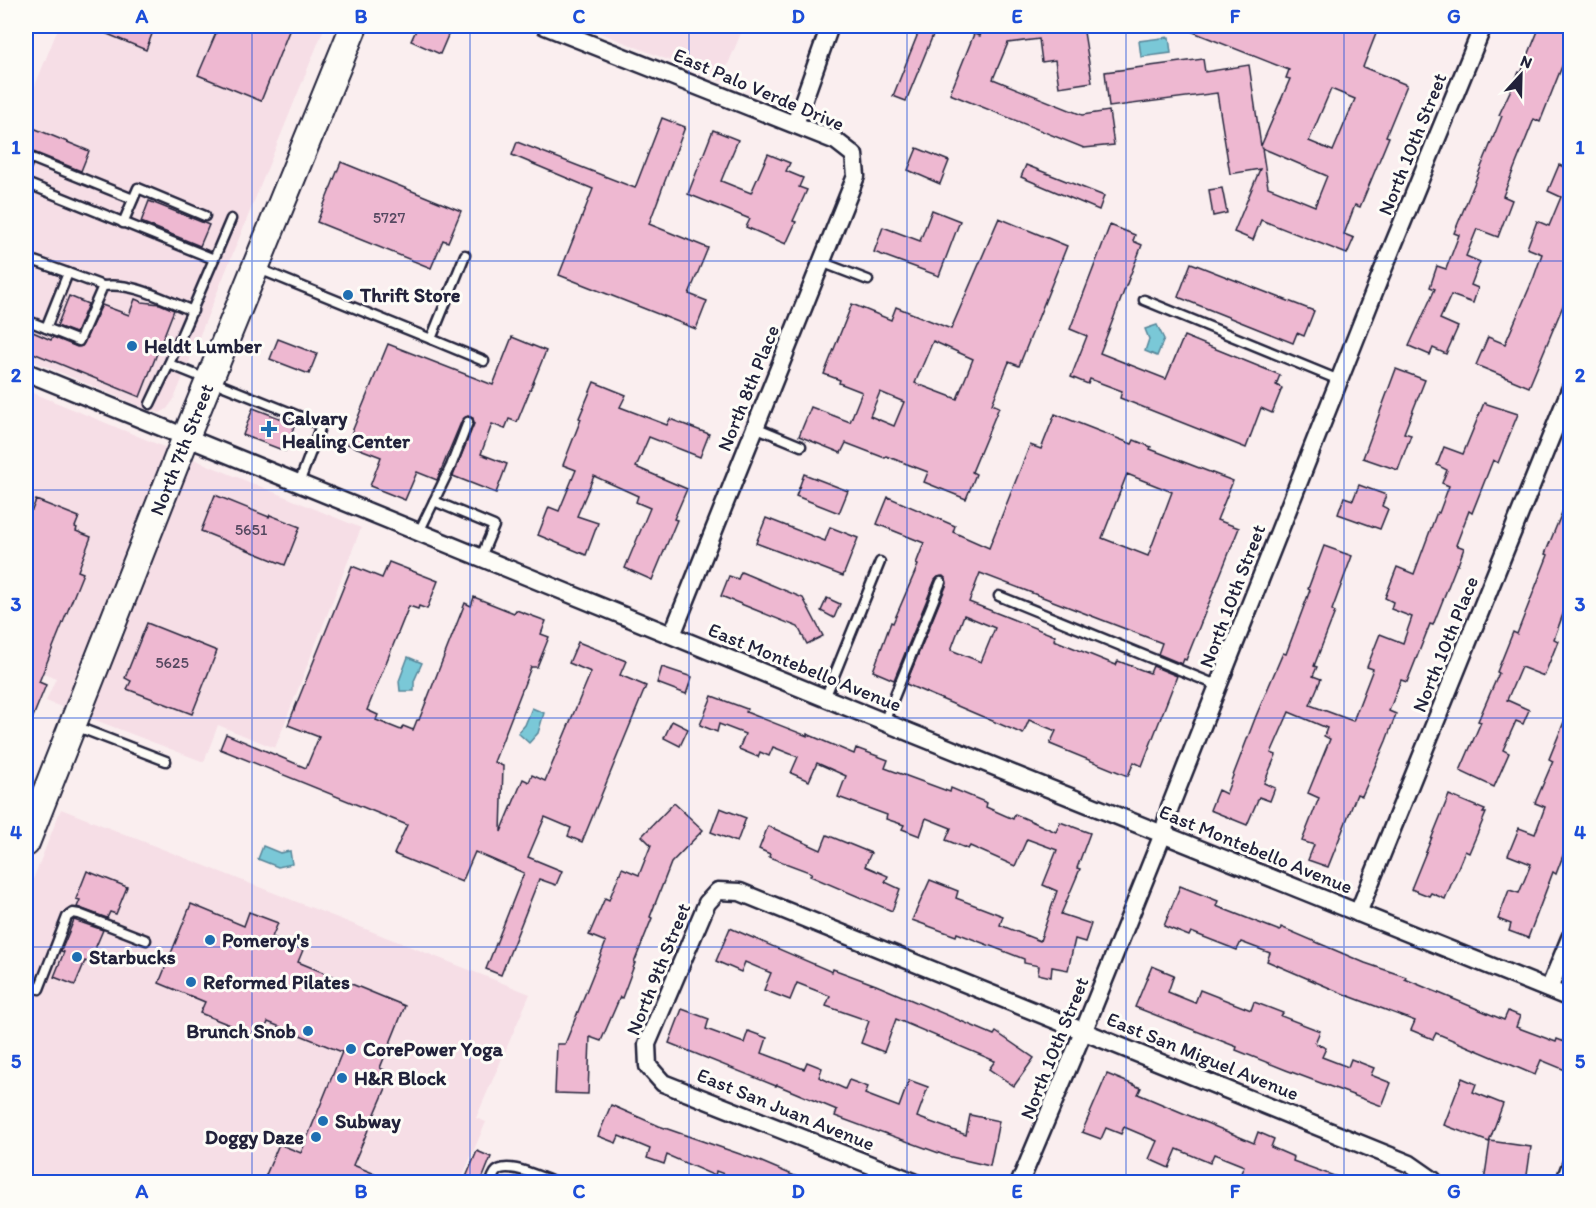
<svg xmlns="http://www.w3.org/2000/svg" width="1596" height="1208" font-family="Itim,sans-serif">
	<rect width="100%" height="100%" fill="#faeeef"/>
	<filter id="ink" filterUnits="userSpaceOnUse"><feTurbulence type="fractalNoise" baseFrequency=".0167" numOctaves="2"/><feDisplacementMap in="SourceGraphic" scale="12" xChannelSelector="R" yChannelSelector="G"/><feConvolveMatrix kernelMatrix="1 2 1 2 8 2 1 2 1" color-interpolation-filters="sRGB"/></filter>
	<g filter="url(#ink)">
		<!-- built -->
		<g fill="#f6dee6">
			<path d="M59,26H325L174,399L167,409L160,413L149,410L26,358V108Z"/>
			<path d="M583,26H744L721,81Z"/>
			<path d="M26,390L361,528L275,748L218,725L204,762L46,701L56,678L26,666Z"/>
			<path d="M61,809L530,994L476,1118L486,1122L460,1182H26V897Z"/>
		</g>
		<!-- water -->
		<g fill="#7ac8d7" stroke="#578699" stroke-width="1.5">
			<path d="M1169,37L1171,53L1141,57L1139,41Z"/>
			<path d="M1157,325L1164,339L1157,356L1145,351L1149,339L1145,329Z"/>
			<path d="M408,657L422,663L414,681V691H400L399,681Z"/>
			<path d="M532,708L544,713L538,733L529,743L518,733L525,725Z"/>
			<path d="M263,846L280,853L290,851L292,864L278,867L258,859Z"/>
		</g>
		<!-- building -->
		<g fill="#eeb8d1" stroke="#22223b" stroke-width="1.5" fill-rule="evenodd">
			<path d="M88,26H155L146,50Z"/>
			<path d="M219,26H291L261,101L198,75Z"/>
			<path d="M418,26H452L440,54L411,41Z"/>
			<path d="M921,26L935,30L906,101L893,96Z"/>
			<path d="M984,26H1083L1092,82L1059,87L1055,60L1042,62L1039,39L1008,43L993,79L1082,115L1109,111L1114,145L1084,148L950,94L974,34L980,36Z"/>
			<path d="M1178,26H1379L1363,67L1407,85L1386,136L1389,137L1360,207L1355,205L1344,234L1354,238L1347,254L1261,220L1253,240L1234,232L1260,169L1230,174L1217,93L1109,107L1105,72L1203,59L1205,72L1249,65L1261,146L1290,79L1286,78L1289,70ZM1331,89L1355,99L1333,151L1309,141ZM1262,148L1327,176L1315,206L1268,187Z"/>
			<path d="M1540,26H1570V46L1540,122L1534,119L1503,196L1512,200L1498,237L1477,229L1466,256L1480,262L1471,285L1478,288L1473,303L1451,295L1440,319L1458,327L1446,354L1433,348L1430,355L1409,346L1435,289L1430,287L1437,266L1446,269L1459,235L1454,233L1502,116L1499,115L1519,72L1521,73Z"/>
			<path d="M662,118L685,127L649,224L708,248L689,294L707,301L696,329L559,275L593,189L512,155L517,142L635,188Z"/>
			<path d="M26,125L89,151L81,171L31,151H26Z"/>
			<path d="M713,130L738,140L721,181L751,193L768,154L790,163L786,171L803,178L799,187L807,190L793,221L796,222L786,244L746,227L750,219L688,194Z"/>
			<path d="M917,148L949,161L940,184L908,170Z"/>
			<path d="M341,162L461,211L448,242L443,240L431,268L317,222Z"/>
			<path d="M1026,165L1104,196L1099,210L1021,177Z"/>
			<path d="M1559,165L1570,169V270L1564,287L1570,289L1529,387L1476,365L1488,337L1505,344L1534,277L1542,254L1527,248L1537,221L1549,226L1561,197L1548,191Z"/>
			<path d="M1222,188L1227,213L1213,216L1209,190Z"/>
			<path d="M149,201L209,225L200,246L141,222Z"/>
			<path d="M932,210L960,221L939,276L874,252L883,227L920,241Z"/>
			<path d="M999,218L1067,246L1019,366L1009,362L992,404L999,407L972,472L976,474L966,499L924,482L928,472L886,456L885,458L846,443L841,453L799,436L811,407L850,422L862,392L839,383L840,380L824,374L852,304L891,320L896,307L951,329ZM933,341L973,359L957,399L915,383ZM880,392L904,402L894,426L870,416Z"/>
			<path d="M1110,225L1135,235L1133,241L1142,245L1100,353L1166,379L1184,336L1280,375L1276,385L1282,388L1272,413L1261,408L1246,448L1120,398L1122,391L1090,379L1088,384L1071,377L1087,336L1070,329Z"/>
			<path d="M1191,263L1314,311L1304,336L1297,333L1293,343L1178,297Z"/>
			<path d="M69,296L88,304L76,333L57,326Z"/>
			<path d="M135,299L142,302L160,304L174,310L140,397L26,350V329L51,340L53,337L77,347L82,346L102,305L129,315Z"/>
			<path d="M512,337L546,351L517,422L509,419L505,429L492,424L481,454L507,464L496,493L453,476L474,424L473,418L468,416L462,420L437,480L417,472L405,500L370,486L381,457L347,444L388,344L493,385Z"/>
			<path d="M278,339L317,354L309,374L270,359Z"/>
			<path d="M1396,369L1425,380L1404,433L1411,435L1398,470L1363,458Z"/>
			<path d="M594,382L626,395L620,407L667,425L670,419L709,434L700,457L649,437L636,467L687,489L674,519L677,520L652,580L625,568L650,508L636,502L638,496L594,476L577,516L598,523L586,555L538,535L549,507L559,511L576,470L563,465L581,419L579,418Z"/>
			<path d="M1484,403L1518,414L1498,463L1493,460L1472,513L1469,511L1456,545L1464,548L1458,565L1457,564L1433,625L1430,624L1407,682L1401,680L1389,711L1396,714L1386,741L1362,796L1357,794L1328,867L1308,860L1314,845L1302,841L1319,798L1308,793L1330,739L1324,736L1327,728L1289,712L1271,753L1276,755L1264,783L1275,788L1270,801L1259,797L1247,825L1210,810L1218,790L1226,794L1256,716L1283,653L1286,654L1310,590L1308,589L1324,546L1352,556L1332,610L1335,612L1314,666L1317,667L1313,676L1321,679L1310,705L1353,721L1373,669L1367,667L1380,634L1403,643L1412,617L1391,609L1393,602L1385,598L1397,567L1414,574L1437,512L1439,513L1449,486L1442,483L1447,470L1437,465L1444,447L1463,454Z"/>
			<path d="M253,408L295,424L285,451L243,435Z"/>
			<path d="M1055,414L1132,444L1134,440L1151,447L1150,449L1233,481L1217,520L1239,528L1186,660L1184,659L1182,664L1158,654L1162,643L980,573L969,602L1055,636L1054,640L1116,665L1118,661L1150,673L1153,666L1177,676L1142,766L1134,762L1128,776L1050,744L1056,731L1029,720L1023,734L906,684L947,584L946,579L943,576L938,577L935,580L894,680L873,671L891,622L893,623L918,565L916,564L924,543L877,524L888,497L955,526L953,532L989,548L1030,445L1041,449ZM1127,474L1172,492L1148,556L1102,538ZM964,615L995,628L981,662L951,650Z"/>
			<path d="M804,474L848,491L839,513L796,496Z"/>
			<path d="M1359,485L1386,495L1382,506L1388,509L1380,529L1338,514L1344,497L1353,500Z"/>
			<path d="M1570,493V595L1554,639L1558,641L1544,676L1521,667L1507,700L1529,710L1523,724L1516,721L1503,750L1509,753L1494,787L1460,771L1481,722L1478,721L1499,673L1497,672L1513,632L1517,634L1548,555L1545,554Z"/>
			<path d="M215,495L269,517L270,515L300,527L285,565L201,531Z"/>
			<path d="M36,500L79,517L75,527L77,528L76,531L91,537L78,571L83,573L39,682L46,685L26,734V508L32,510Z"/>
			<path d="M766,518L825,541L830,527L858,538L843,576L756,543Z"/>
			<path d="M389,562L438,581L427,609L419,606L418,609L409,606L367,710L378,715L376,720L401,730L403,726L413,730L417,720H419L465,603L471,606L474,597L514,613L516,610L546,621L541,634L549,637L537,667H531L494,762L503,766L501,832L523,779L529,782L532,775L545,781L591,672L569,663L578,642L626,661L620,675L646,686L582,842L568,836L571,828L545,817L528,857L562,871L556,885L539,879L501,975L486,969L524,873L475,852L462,882L394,854L407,825L220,749L226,734L306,768L319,737L288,725L352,566L382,578Z"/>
			<path d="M741,572L803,598L823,636L807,644L798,627L721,596L729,576L738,579Z"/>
			<path d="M827,598L840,604L834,618L821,611Z"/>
			<path d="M147,623L217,651L192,714L127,689L131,681L125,678Z"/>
			<path d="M662,667L692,677L686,694L657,683Z"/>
			<path d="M712,696L747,709L746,712L807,736V734L854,754L856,748L888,760L885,768L950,792L951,788L987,803L986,807L1013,819L1015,814L1056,832L1060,822L1090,833L1077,868L1080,869L1061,914L1091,924L1085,942L1075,939L1068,970L1052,967L1051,977L1038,974L1039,966L1024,963V959L957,933L956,936L912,920L930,880L958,891L956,898L1003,916L1000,925L1040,941L1057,891L1043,885L1057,850L1027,839L1015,866L970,846L968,849L946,840L951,828L926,818L920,836L902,829L904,825L886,819L887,815L838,797L846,776L817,763L809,781L791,773L798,757L773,747L769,756L760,752L758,757L739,749L745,734L719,724L717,732L700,725Z"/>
			<path d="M1570,707V837L1556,874L1553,872L1528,938L1509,931L1511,924L1498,919L1509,890L1519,893L1531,864L1508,855L1519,828L1535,834L1545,807L1535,803L1553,761L1549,759Z"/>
			<path d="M672,721L688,729L680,746L664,738Z"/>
			<path d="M1449,795L1485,810L1483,813H1486L1469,853L1465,851L1445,899L1431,893L1429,896L1411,889Z"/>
			<path d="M674,803L703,830L671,863L650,917L652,918L634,963H635L622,998L620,997L601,1041L590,1037L588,1094L555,1093L557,1044H565L606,942L589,935L605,898L609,900L622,868L639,875L651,845L642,836Z"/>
			<path d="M720,808L746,818L737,842L711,832Z"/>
			<path d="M768,826L821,850L827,835L871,853L865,866L888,876L885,882L900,889L892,911L810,876L812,873L769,857L770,854L759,849Z"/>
			<path d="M87,871L127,887L116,914L110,912L107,918L77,907L80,900L76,899Z"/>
			<path d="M1180,886L1218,901L1216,906L1280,931L1281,927L1365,963L1406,977L1405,979L1504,1020L1508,1011L1520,1016L1516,1027L1556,1042L1557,1039L1570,1044V1072L1541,1060L1535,1075L1436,1033L1433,1039L1411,1030L1415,1021L1346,995L1267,961L1270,953L1241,942L1237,950L1191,932L1189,936L1164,926Z"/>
			<path d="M191,904L244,926L249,912L278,923L272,937L303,950L298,962L405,1006L380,1068L392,1074L353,1165L395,1182H263L279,1144L301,1153L342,1052L268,1022L262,1038L200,1013L205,1002L159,983Z"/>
			<path d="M74,920L103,930L89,963L85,961L75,985L54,977L64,952L61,951Z"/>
			<path d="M730,928L832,972L833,969L876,985L994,1035L996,1032L1034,1058L1014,1086L989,1069L995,1061L896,1019L884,1052L861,1043L869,1021L826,1006L830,996L797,983L790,1000L764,990L771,973L745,962L741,972L716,961Z"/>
			<path d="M1152,966L1174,975L1168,992L1195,1003L1200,990L1251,1010L1254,1002L1283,1013L1281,1016L1320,1031L1315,1043L1326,1048L1322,1057L1348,1067L1351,1059L1374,1068L1371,1075L1391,1083L1382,1106L1286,1070L1236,1050L1237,1047L1135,1007Z"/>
			<path d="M682,1009L709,1019L706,1029L744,1043L748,1031L767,1038L762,1053L804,1069L807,1062L822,1068L819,1077L845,1089L849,1080L868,1087L865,1094L899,1107L909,1080L928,1087L917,1117L966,1135L970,1115L999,1121L990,1166L947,1156L879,1131L878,1132L835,1116L837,1110L777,1085L776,1086L669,1043Z"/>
			<path d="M1107,1074L1141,1088L1138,1094L1254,1143L1258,1132L1274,1139L1271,1147L1294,1157L1293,1161L1348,1181V1182H1237L1244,1166L1214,1154L1210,1163L1177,1149L1169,1168L1149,1159L1157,1141L1124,1127L1121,1134L1106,1128L1101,1139L1082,1132Z"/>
			<path d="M1462,1078L1476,1084L1473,1092L1503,1104L1489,1142L1444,1125Z"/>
			<path d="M611,1105L659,1126L757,1160L809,1182H745L716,1171L715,1176L667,1155L664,1164L647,1158L650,1149L619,1136L616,1143L598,1136Z"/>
			<path d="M1490,1141L1531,1147L1526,1182H1484Z"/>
			<path d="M477,1151L491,1157L481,1182H464Z"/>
		</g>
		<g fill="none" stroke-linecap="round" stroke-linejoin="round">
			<defs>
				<g id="lane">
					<path d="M26,166L29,157L133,199"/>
					<path d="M26,183L214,259L169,364L321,425L299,483"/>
					<path d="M123,223L138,188L205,216"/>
					<path d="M465,255L431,339L484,361"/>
					<path d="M26,258L68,273"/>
					<path d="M214,259L231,219"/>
					<path d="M821,262L868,280"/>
					<path d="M259,269L431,339"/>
					<path d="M1144,300L1339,380"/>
					<path d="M26,320L79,341L103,286C134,282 164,300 193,311"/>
					<path d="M46,328L68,273L103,286"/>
					<path d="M150,404L169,364"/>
					<path d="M755,427L801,446"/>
					<path d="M434,501L494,526L481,557"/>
					<path d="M419,532L451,466L468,422"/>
					<path d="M999,596L1219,686"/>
					<path d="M825,698L880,562"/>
					<path d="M884,722L941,582"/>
					<path d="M75,726L166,761"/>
					<path d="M39,989L67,917L73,913L79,914L146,940"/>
					<path d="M491,1182C492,1179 493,1176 495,1173C505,1159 541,1178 554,1182"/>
					<path d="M1560,1182L1570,1156"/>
				</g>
				<g id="street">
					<path d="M545,26L836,141L854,155L856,176L672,635"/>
					<path d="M795,124L830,26"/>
					<path d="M26,372L911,733L1570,998"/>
					<path d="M1358,913L1570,390"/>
					<path d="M1549,989L1570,938"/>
					<path d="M914,1182L663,1083L648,1066L647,1044L707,903L718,891L740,892L1410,1164L1433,1180V1182"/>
					<path d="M1020,1182L1084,1030L1163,834L1170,807L1380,277L1483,26"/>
				</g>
				<g id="primary">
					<path id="s1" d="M26,843L186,437L354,26"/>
				</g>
			</defs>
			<!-- lane casing -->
			<use href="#lane" stroke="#22223b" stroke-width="13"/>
			<!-- street casing -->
			<use href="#street" stroke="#22223b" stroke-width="21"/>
			<!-- primary casing -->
			<use href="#primary" stroke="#22223b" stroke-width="30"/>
			<!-- lane -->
			<use href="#lane" stroke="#fdfcf7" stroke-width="8"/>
			<!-- street -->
			<use href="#street" stroke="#fdfcf7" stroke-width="16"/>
			<!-- primary -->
			<use href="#primary" stroke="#fdfcf7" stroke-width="26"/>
		</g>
	</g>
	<!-- grid -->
	<path fill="none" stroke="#1d4ed8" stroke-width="1.5" stroke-opacity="0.55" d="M252,26V1182M470,26V1182M689,26V1182M907,26V1182M1126,26V1182M1344,26V1182M26,261H1570M26,490H1570M26,718H1570M26,947H1570"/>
	<!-- markers -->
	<g fill="#1f6fb2" stroke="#fdfcf7" stroke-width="2">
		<circle cx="348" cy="295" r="6"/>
		<circle cx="132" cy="346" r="6"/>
		<path d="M266 420h6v6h6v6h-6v6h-6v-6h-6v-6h6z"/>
		<circle cx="210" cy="940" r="6"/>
		<circle cx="77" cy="957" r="6"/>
		<circle cx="191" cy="982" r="6"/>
		<circle cx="308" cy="1031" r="6"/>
		<circle cx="351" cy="1049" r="6"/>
		<circle cx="342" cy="1078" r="6"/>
		<circle cx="323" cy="1121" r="6"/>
		<circle cx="316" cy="1137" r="6"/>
	</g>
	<g text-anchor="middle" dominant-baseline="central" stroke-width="6" stroke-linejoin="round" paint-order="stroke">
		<!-- number labels -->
		<g font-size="16" fill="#554860">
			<text x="389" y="217">5727</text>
			<text x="251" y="529">5651</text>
			<text x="172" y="662">5625</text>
		</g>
		<!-- street labels -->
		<g font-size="20" fill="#22223b" stroke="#fdfcf7">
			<text transform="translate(759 89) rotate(23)">East Palo Verde Drive</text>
			<text transform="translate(1412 144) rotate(-68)">North 10th Street</text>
			<text transform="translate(748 388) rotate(-68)">North 8th Place</text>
			<text stroke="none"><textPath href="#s1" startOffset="423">North 7th Street</textPath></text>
			<text transform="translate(1232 596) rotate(-69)">North 10th Street</text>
			<text transform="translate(1445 644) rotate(-68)">North 10th Place</text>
			<text transform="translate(805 667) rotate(22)">East Montebello Avenue</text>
			<text transform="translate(1256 849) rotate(22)">East Montebello Avenue</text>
			<text transform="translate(658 969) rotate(-68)">North 9th Street</text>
			<text transform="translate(1054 1048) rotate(-68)">North 10th Street</text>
			<text transform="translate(1203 1056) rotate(22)">East San Miguel Avenue</text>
			<text transform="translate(786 1109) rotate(22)">East San Juan Avenue</text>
		</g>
		<!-- poi labels -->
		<g font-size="20" font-weight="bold" fill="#22223b" stroke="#fdfcf7" text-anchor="start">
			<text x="360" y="295">Thrift Store</text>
			<text x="144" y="346">Heldt Lumber</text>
			<text x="282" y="418">Calvary<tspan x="282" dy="23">Healing Center</tspan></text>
			<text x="222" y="940">Pomeroy's</text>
			<text x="89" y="957">Starbucks</text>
			<text x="203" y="982">Reformed Pilates</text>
			<text x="296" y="1031" text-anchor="end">Brunch Snob</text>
			<text x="363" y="1049">CorePower Yoga</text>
			<text x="354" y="1078">H&amp;R Block</text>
			<text x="335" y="1121">Subway</text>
			<text x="304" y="1137" text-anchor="end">Doggy Daze</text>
		</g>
	</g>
	<!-- margin -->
	<rect width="1596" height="1208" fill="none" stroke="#fdfcf7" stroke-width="66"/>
	<!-- north arrow -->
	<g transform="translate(1521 75) rotate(22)" stroke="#fdfcf7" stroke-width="4.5" paint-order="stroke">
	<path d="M0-4.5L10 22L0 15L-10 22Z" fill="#22223b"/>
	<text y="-9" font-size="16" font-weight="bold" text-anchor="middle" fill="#22223b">N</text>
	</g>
	<rect x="33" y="33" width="1530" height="1142" fill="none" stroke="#1d4ed8" stroke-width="2"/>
	<g font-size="20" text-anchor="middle" font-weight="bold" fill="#1d4ed8">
		<text x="142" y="23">A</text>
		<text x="361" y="23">B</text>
		<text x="579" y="23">C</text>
		<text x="798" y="23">D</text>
		<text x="1017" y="23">E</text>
		<text x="1235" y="23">F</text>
		<text x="1454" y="23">G</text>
		<text x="16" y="154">1</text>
		<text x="1580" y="154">1</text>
		<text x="16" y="382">2</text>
		<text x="1580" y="382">2</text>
		<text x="16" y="611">3</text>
		<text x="1580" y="611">3</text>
		<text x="16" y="839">4</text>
		<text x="1580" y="839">4</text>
		<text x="16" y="1068">5</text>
		<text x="1580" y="1068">5</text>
		<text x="142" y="1198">A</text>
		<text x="361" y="1198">B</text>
		<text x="579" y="1198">C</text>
		<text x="798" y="1198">D</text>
		<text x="1017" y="1198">E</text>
		<text x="1235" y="1198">F</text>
		<text x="1454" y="1198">G</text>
	</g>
</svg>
